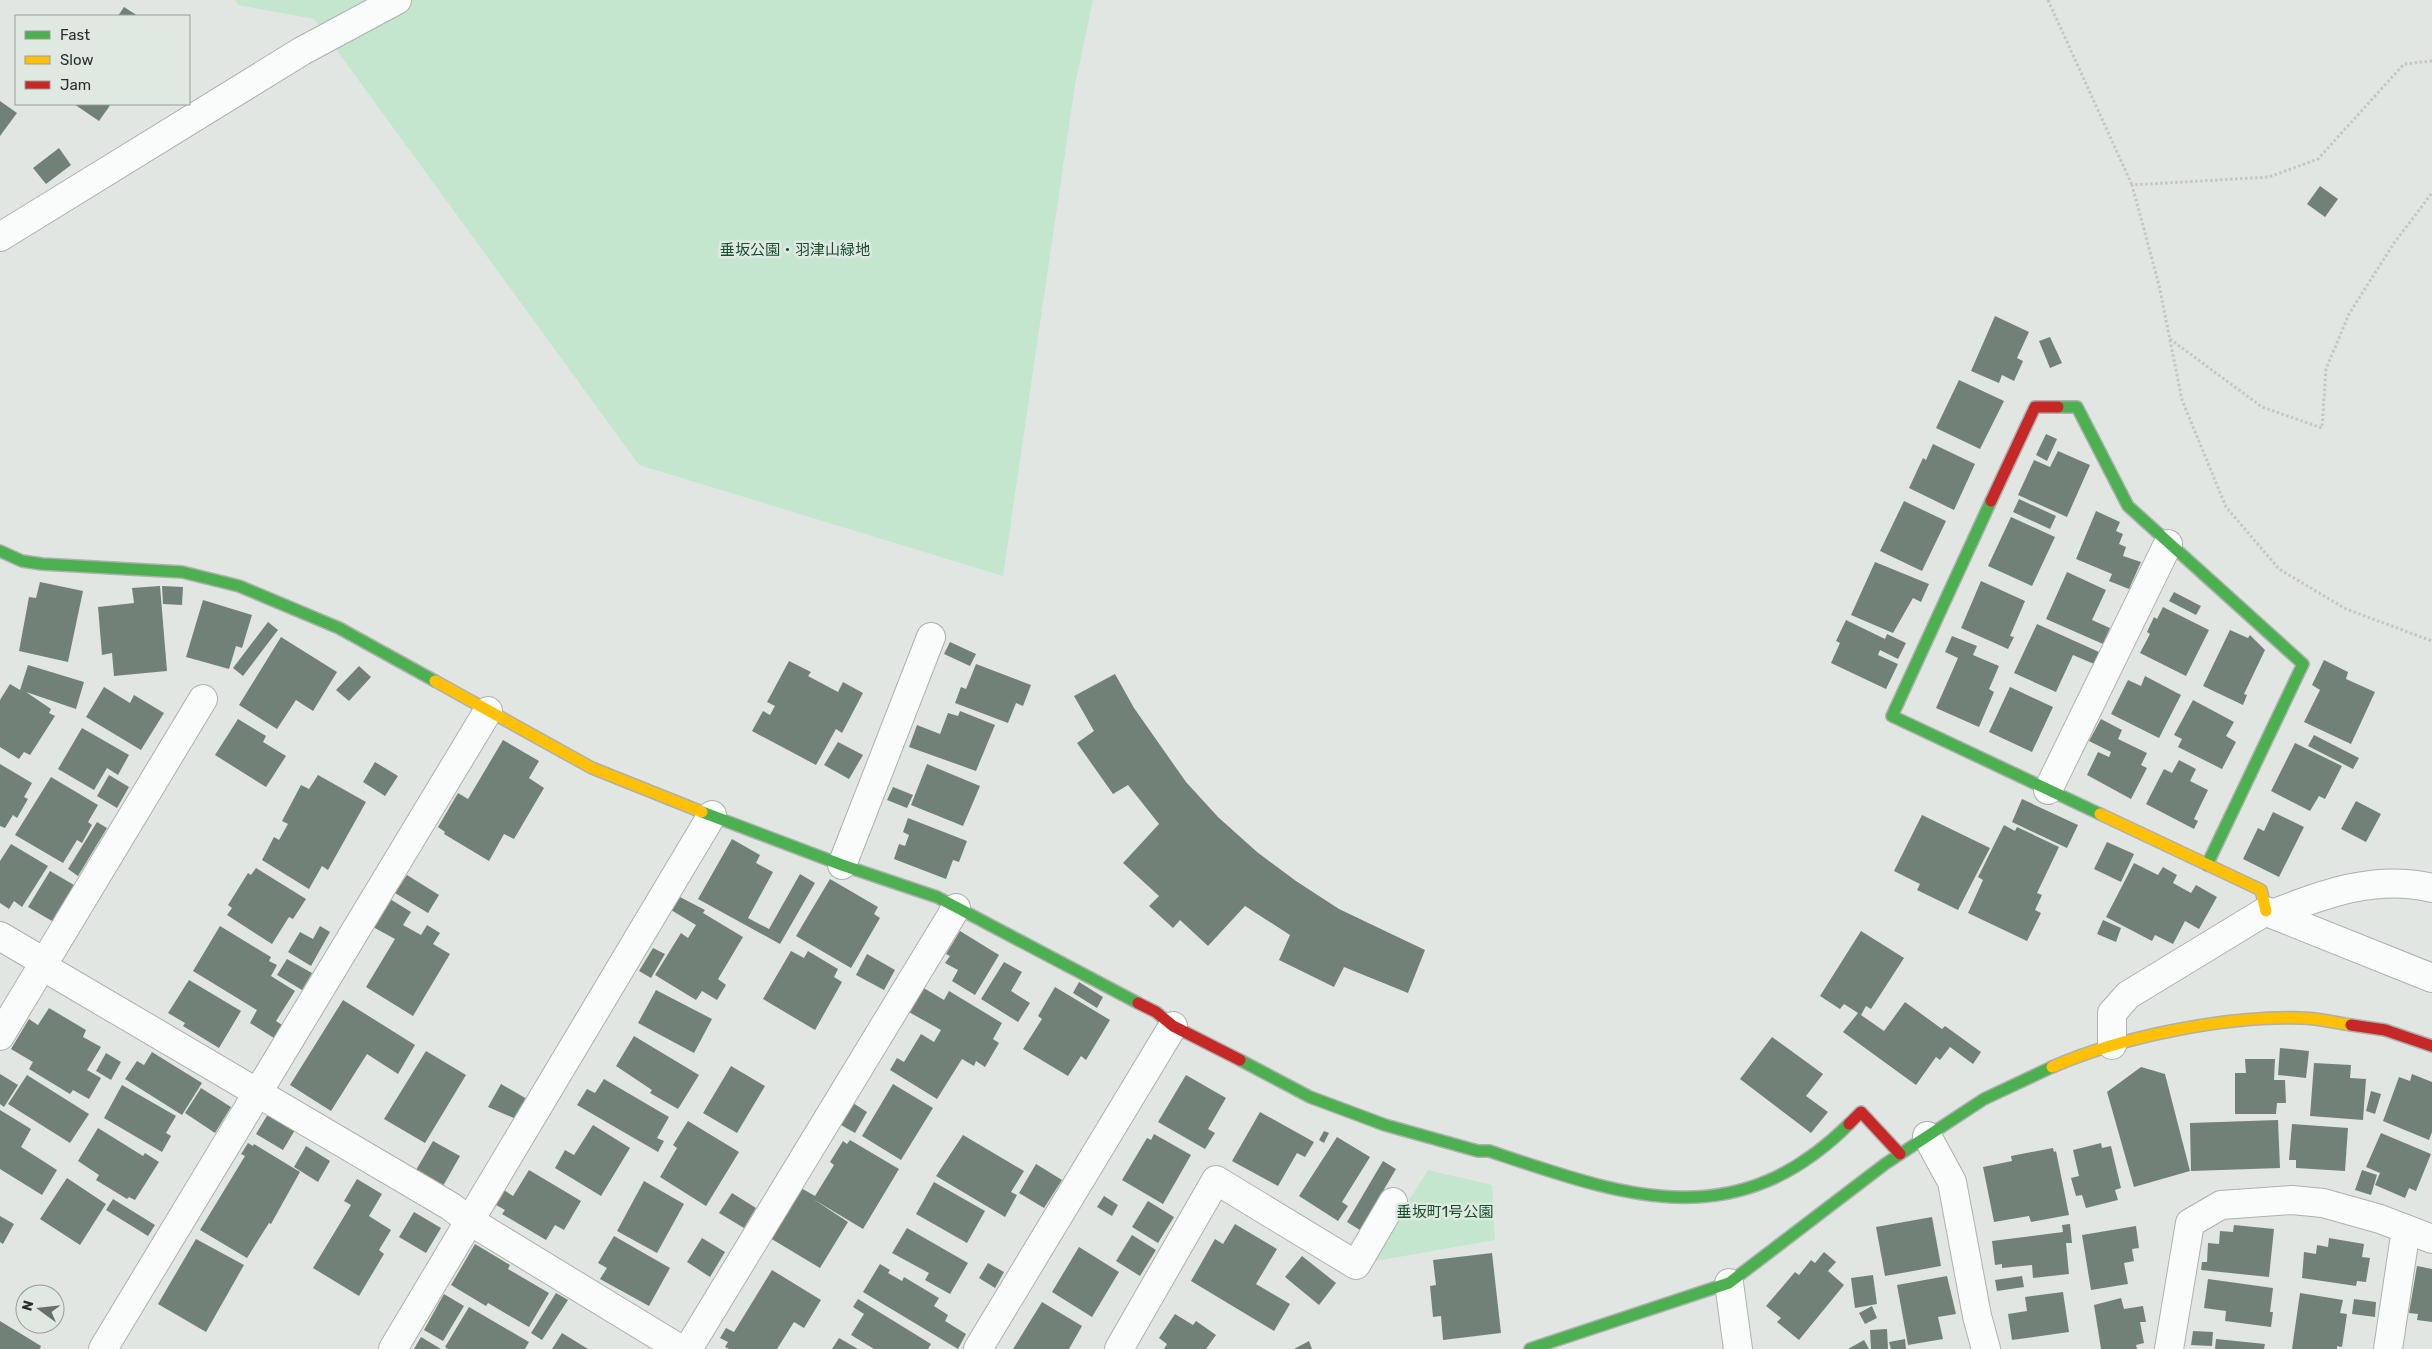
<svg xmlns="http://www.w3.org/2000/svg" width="2432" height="1349" font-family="Rubik,'Noto Sans JP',sans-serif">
	<rect width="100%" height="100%" fill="#e1e6e2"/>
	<!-- green -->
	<g fill="#c4e6ce">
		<path d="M235,0H1093L1075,85L1003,576L639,465L314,19L238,5Z"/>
		<path d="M1428,1170L1492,1185L1495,1240L1370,1262Z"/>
	</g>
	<!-- building -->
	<g fill="#728178">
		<path d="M124,7L138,16H118Z"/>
		<path d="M0,101L17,113L0,136Z"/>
		<path d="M74,104H111L99,121Z"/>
		<path d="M59,148L71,165L46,184L33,168Z"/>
		<path d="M2320,186L2338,199L2325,217L2307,204Z"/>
		<path d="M1995,316L2029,332L2017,358L2023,361L2014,381L2002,375L1999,383L1971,371Z"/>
		<path d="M2050,337L2062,363L2050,368L2039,341Z"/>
		<path d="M1959,380L2004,401L1980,449L1936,428Z"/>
		<path d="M2046,434L2057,439L2047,461L2036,455Z"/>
		<path d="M1933,444L1975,464L1954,510L1909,488L1923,458L1926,460Z"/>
		<path d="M2058,451L2090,465L2067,517L2018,495L2034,460L2050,467Z"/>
		<path d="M2019,499L2056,516L2050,529L2013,512Z"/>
		<path d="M1904,501L1946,521L1922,571L1880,551Z"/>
		<path d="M2096,511L2120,522L2116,531L2123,534L2119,544L2126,547L2123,556L2141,562L2129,589L2109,581L2112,574L2076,559Z"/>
		<path d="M2011,517L2055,537L2032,586L1988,566Z"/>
		<path d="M1875,562L1929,584L1921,602L1913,598L1893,633L1851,615Z"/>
		<path d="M2067,572L2106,590L2092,620L2110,628L2103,644L2046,619Z"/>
		<path d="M1981,581L2025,601L2010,636L2014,637L2008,649L1961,628Z"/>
		<path d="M40,582L83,591L68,662L19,651L29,597L36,598Z"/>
		<path d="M160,586L167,671L114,676L112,653L102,655L98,607L134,603L132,588Z"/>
		<path d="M162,586L183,587L182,605L163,604Z"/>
		<path d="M2174,592L2201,606L2196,615L2169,601Z"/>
		<path d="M203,600L252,615L242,648L236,646L229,669L186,657Z"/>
		<path d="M2163,607L2209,630L2186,676L2140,653L2150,634L2147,632L2154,617L2157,619Z"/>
		<path d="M1846,620L1885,639L1887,634L1906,643L1898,659L1880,650L1878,655L1898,664L1886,689L1831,663L1840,643L1836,641Z"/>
		<path d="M268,622L278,630L243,676L233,668Z"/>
		<path d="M2037,624L2099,652L2094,664L2073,655L2056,692L2014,673Z"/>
		<path d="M2230,630L2248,638L2250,635L2265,650L2244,694L2247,695L2243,705L2203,686Z"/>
		<path d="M1952,636L1977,646L1973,655L1999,666L1989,689L1994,692L1979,727L1936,708L1958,658L1945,652Z"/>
		<path d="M281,637L337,672L313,711L296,700L277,729L239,705Z"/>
		<path d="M950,642L976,654L970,666L944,654Z"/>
		<path d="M2324,660L2348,672L2346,679L2375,692L2351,744L2304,722L2320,690L2312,685Z"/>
		<path d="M789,661L811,672L808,676L838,692L843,682L863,693L842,733L836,729L816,765L752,731L763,711L770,715L775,706L767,702Z"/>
		<path d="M976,664L1031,685L1023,706L1016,703L1008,723L955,703L961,687L966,689Z"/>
		<path d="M28,665L84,682L76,709L26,692L51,709L49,713L55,716L30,755L24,752L19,759L0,747V700L10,684L20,690Z"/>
		<path d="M359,666L371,677L349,701L336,690Z"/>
		<path d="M1115,674L1134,708L1186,782L1218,817L1257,852L1296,881L1339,909L1425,950L1408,993L1344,967L1334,987L1279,960L1290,935L1245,906L1208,946L1180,920L1173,928L1149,906L1159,896L1123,863L1159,824L1128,785L1113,794L1077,743L1094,731L1074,696Z"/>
		<path d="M2145,676L2181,695L2159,738L2111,714L2128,680L2141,686Z"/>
		<path d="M104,687L130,703L134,695L164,713L141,750L86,717Z"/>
		<path d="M2010,687L2053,707L2032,752L1989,732Z"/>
		<path d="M2193,700L2234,722L2226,736L2236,742L2222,769L2178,747L2182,739L2174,735Z"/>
		<path d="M960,711L995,725L976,771L909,747L917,725L940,734L948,713L958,716Z"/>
		<path d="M238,719L266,736L263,742L286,756L266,787L215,755Z"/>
		<path d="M2101,719L2122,730L2118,739L2147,753L2141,765L2147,768L2131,799L2087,775L2098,752L2109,757L2111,752L2089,741Z"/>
		<path d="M82,728L129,755L118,775L107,768L94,790L58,769Z"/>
		<path d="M2314,735L2359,758L2353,769L2308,746Z"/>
		<path d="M503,740L539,761L529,778L544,788L514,839L504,834L489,861L444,834L445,832L438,827L458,793L468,799Z"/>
		<path d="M838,742L863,755L849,779L824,765Z"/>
		<path d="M2295,743L2342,766L2325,799L2319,796L2310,811L2271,791Z"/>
		<path d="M2179,760L2196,769L2190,781L2208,790L2194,819L2198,821L2194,829L2146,804L2164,769L2172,773Z"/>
		<path d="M375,762L398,776L385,796L363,782Z"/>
		<path d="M0,764L32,783L24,797L28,799L17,818L13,815L5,828L0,826Z"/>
		<path d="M927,764L980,786L963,826L911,805Z"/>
		<path d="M109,775L129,787L117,808L97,796Z"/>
		<path d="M318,775L366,802L328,870L322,866L309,889L262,860L274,837L279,840L288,824L282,821L301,785L309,789Z"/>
		<path d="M51,777L98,805L88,822L92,825L82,843L77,840L63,863L15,835Z"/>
		<path d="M893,787L913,795L907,808L887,800Z"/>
		<path d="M2022,799L2078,825L2067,848L2012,822Z"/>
		<path d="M2356,801L2381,814L2366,842L2341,829Z"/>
		<path d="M2273,812L2304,827L2279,877L2243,859L2258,828L2264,831Z"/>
		<path d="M1922,815L1990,848L1958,910L1917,890L1920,884L1894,871Z"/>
		<path d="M908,818L967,841L959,862L953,860L946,879L894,859L899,844L905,846L909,835L903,832Z"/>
		<path d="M97,822L107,828L78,876L68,869Z"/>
		<path d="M2004,825L2015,831L2017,827L2059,847L2037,893L2042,895L2035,910L2041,913L2027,941L1968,913L1983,880L1978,877Z"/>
		<path d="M732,839L760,855L756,863L773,872L748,918L769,929L800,874L815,883L780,944L698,899Z"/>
		<path d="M2107,842L2134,854L2121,882L2094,869Z"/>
		<path d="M11,844L48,866L22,907L14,901L9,909L0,903V861Z"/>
		<path d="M2134,863L2158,875L2163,867L2177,875L2173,883L2191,893L2196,885L2217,897L2199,929L2185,921L2173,944L2155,935L2152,941L2106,917Z"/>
		<path d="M256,868L306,899L293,919L289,917L272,944L227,915L232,908L228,905L248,873L251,875Z"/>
		<path d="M50,871L74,885L52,921L28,907Z"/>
		<path d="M407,875L439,895L428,913L395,893Z"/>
		<path d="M830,879L878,907L874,914L880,918L851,968L796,936Z"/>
		<path d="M678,896L705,910L703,913L743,937L718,979L726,985L717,1000L702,991L696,1000L655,975L681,933L688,938L696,925L671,910Z"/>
		<path d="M390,899L411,912L403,925L421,935L427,925L440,933L433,944L450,954L413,1016L366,987L395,939L373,927Z"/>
		<path d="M2103,920L2121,928L2116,942L2097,934Z"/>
		<path d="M220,926L271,957L269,961L277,965L271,976L295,991L276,1021L282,1025L274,1038L250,1023L257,1010L193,971Z"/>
		<path d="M320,926L330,932L311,966L288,952L300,932L313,939Z"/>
		<path d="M960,931L999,955L975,995L952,981L958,970L945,963L950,956L946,954Z"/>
		<path d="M1861,931L1904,958L1871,1009L1866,1006L1861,1015L1884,1031L1905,1002L1942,1029L1945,1026L1981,1052L1973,1064L1950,1047L1940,1060L1936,1057L1916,1085L1843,1032L1858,1013L1844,1004L1840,1009L1820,996Z"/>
		<path d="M653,948L665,954L651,978L639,971Z"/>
		<path d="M791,951L804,958L808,951L838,969L834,977L842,982L815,1030L763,999Z"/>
		<path d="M867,954L895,970L884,990L856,975Z"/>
		<path d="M287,959L312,973L302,990L277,975Z"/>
		<path d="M1004,962L1022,972L1011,991L1030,1003L1018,1022L981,999Z"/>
		<path d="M189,980L241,1011L219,1048L183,1026L185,1023L168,1013Z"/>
		<path d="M1079,982L1103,997L1097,1008L1073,993Z"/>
		<path d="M922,987L944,1000L949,991L1002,1023L993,1039L999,1043L985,1067L976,1061L974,1066L962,1059L937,1099L890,1070L897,1058L904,1062L921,1034L934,1042L941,1030L907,1011Z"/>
		<path d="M1055,987L1110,1020L1086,1060L1081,1056L1068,1076L1023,1049L1042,1019L1038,1016Z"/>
		<path d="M656,990L712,1019L694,1053L638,1023Z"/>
		<path d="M343,1000L415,1045L398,1074L367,1054L331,1111L290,1085Z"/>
		<path d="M49,1008L86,1030L83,1037L101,1047L87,1070L101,1078L89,1099L73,1090L70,1094L29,1069L33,1062L11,1049L29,1019L38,1025Z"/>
		<path d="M634,1036L699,1075L678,1109L650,1093L652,1090L616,1066Z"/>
		<path d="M1772,1037L1823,1074L1806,1096L1828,1112L1811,1133L1740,1079Z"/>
		<path d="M2280,1048L2309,1051L2306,1078L2278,1075Z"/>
		<path d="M426,1051L466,1075L425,1143L384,1119Z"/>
		<path d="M152,1052L202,1083L182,1115L125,1079L137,1061L144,1065Z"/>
		<path d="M106,1053L121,1062L111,1080L96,1071Z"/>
		<path d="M2245,1059H2275L2274,1080H2285L2286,1103H2277L2276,1114H2235V1073H2246Z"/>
		<path d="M2314,1063L2351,1065L2350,1078L2366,1079L2363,1120L2310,1116Z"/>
		<path d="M731,1066L765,1086L737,1133L703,1113Z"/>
		<path d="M2141,1067L2165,1074L2190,1171L2134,1187L2107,1092Z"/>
		<path d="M0,1074L18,1085L4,1107L0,1104Z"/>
		<path d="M2412,1074L2432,1082V1132L2429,1140L2383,1121L2399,1077L2410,1081Z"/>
		<path d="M27,1075L89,1114L70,1143L8,1104Z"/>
		<path d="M1186,1075L1226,1098L1208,1129L1215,1133L1205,1149L1158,1122Z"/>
		<path d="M604,1079L669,1117L657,1138L664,1141L658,1152L577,1105L587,1089L595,1093Z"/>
		<path d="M501,1084L527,1099L516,1119L488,1107Z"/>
		<path d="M893,1084L933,1108L901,1160L862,1136Z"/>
		<path d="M122,1085L176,1116L166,1133L171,1136L162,1152L104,1118Z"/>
		<path d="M201,1088L231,1107L215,1133L185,1113Z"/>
		<path d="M2371,1091L2381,1094L2375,1114L2366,1111Z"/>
		<path d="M853,1103L867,1112L855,1133L841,1125Z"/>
		<path d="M0,1110L31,1129L21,1147L57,1170L42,1195L0,1169Z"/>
		<path d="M1260,1112L1314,1142L1305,1157L1297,1153L1278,1186L1232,1161Z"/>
		<path d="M268,1114L295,1130L283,1150L256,1134Z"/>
		<path d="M2278,1120L2280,1168L2191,1171L2190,1123Z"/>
		<path d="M688,1121L739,1152L706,1206L660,1177L677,1148L673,1145Z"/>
		<path d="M2292,1124L2348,1128L2345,1171L2296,1168V1160H2289Z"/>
		<path d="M593,1125L630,1148L601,1196L555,1168L565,1150L574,1155Z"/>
		<path d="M98,1128L143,1156L145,1153L159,1162L135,1200L129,1197L127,1199L96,1180L99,1175L78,1161Z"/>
		<path d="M1324,1131L1329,1133L1324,1143L1319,1140Z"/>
		<path d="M2381,1133L2431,1154L2416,1191L2409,1188L2405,1198L2375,1185L2380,1173L2366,1167Z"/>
		<path d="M1154,1134L1191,1155L1163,1204L1122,1180L1147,1138L1151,1140Z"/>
		<path d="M963,1135L1024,1171L1011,1192L1017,1195L1005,1217L936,1176Z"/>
		<path d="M1337,1137L1370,1157L1342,1202L1348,1206L1338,1221L1299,1196Z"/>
		<path d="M850,1140L899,1169L863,1229L813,1199L848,1222L820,1268L770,1238L801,1188L815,1196L834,1165L830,1162L843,1141L847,1144Z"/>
		<path d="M433,1141L460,1156L443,1186L416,1170Z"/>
		<path d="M248,1143L253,1146L254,1144L300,1172L271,1224L269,1223L247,1258L200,1230L245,1156L241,1154Z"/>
		<path d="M2101,1143L2102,1148L2111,1146L2121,1188L2115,1190L2118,1200L2086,1208L2082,1195L2076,1196L2071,1178L2079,1176L2073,1150Z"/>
		<path d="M306,1146L330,1161L318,1182L294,1167Z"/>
		<path d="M2053,1148L2054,1152L2056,1151L2069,1215L2031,1222L2029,1216L1994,1222L1983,1167L2012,1161L2011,1156Z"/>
		<path d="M1383,1161L1396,1169L1360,1230L1347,1222Z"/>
		<path d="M1036,1164L1062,1180L1044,1208L1019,1193Z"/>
		<path d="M529,1170L581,1201L564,1230L555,1225L546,1240L502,1214L505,1210L496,1205L504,1190L513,1196Z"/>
		<path d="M2362,1170L2377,1175L2371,1195L2355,1190Z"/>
		<path d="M67,1178L106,1204L80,1245L40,1219Z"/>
		<path d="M357,1179L382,1194L369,1216L391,1230L379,1250L384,1254L359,1296L313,1268L351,1205L344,1201Z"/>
		<path d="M644,1181L684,1204L657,1253L617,1231Z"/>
		<path d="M934,1182L985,1211L967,1243L916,1214Z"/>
		<path d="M732,1193L756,1208L744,1228L719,1213Z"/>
		<path d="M1104,1196L1118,1205L1112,1216L1097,1207Z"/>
		<path d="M113,1199L155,1225L148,1236L106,1210Z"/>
		<path d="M1148,1201L1174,1217L1158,1243L1132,1227Z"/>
		<path d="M414,1212L441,1228L426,1253L399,1237Z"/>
		<path d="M0,1216L14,1224L3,1244L0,1242Z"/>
		<path d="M1932,1217L1941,1266L1885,1276L1876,1227Z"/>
		<path d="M1235,1224L1277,1249L1256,1284L1290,1304L1274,1331L1191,1281L1215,1239L1223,1244Z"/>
		<path d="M2070,1224L2072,1243H2066L2069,1274L2033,1278L2032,1265L2002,1268V1264L1995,1265L1992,1241L2063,1232L2062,1225Z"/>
		<path d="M2234,1225L2274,1229L2269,1277L2201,1270L2202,1262H2207L2208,1243L2219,1244L2220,1231L2233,1232Z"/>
		<path d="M2136,1226L2139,1248L2132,1249L2134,1261L2124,1263L2128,1284L2091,1290L2082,1235Z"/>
		<path d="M907,1228L968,1263L950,1294L925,1280L929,1273L892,1253Z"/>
		<path d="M1132,1235L1156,1250L1140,1276L1116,1261Z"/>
		<path d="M614,1236L670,1268L649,1306L600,1279L607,1268L598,1263Z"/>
		<path d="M702,1238L725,1252L710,1277L687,1262Z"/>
		<path d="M2329,1238L2364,1244L2362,1257L2370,1258L2366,1282L2357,1281L2356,1286L2302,1278L2304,1252L2316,1254L2317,1245L2328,1247Z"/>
		<path d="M196,1239L244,1265L206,1332L158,1304Z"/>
		<path d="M475,1244L510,1265L508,1269L549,1293L529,1327L488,1303L486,1306L451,1285Z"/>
		<path d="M1079,1247L1119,1272L1092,1317L1052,1292Z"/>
		<path d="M1824,1252L1836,1262L1828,1271L1844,1285L1799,1340L1777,1322L1781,1318L1766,1306L1795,1272L1799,1275L1811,1260L1815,1263Z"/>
		<path d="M1492,1253L1501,1333L1443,1340L1441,1316L1433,1317L1430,1286L1436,1285L1433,1260Z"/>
		<path d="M1302,1256L1336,1283L1319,1305L1285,1277Z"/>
		<path d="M988,1263L1004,1272L995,1288L979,1278Z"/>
		<path d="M880,1264L890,1270L888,1273L902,1281L904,1277L939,1298L934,1306L948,1315L945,1321L966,1334L958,1349L863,1292Z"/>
		<path d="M2417,1266L2432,1269V1322L2417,1320L2418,1314L2409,1313Z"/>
		<path d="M772,1270L821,1300L804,1328L794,1322L777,1349H729L725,1347L728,1342L720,1338L726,1328L734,1332Z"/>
		<path d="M1873,1275L1877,1304L1855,1308L1851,1278Z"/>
		<path d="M1947,1276L1956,1314L1938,1317L1943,1339L1908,1345L1897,1285Z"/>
		<path d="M2022,1276L2024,1287L1997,1291L1995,1280Z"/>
		<path d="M2208,1279L2273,1288L2270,1312H2273L2271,1327L2225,1321L2226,1311L2204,1308Z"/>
		<path d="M2063,1292L2069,1332L2012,1340L2008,1314L2027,1311L2025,1297Z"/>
		<path d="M556,1293L568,1300L542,1340L531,1333Z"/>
		<path d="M2300,1293L2343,1300L2340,1313L2347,1314L2342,1347L2337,1346V1349H2292Z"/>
		<path d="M444,1294L464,1306L443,1341L424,1330Z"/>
		<path d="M2121,1298L2124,1309L2143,1306L2146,1322H2140L2144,1343L2136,1345L2137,1349H2101L2094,1305Z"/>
		<path d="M858,1299L931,1344L928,1349H874L851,1335L864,1314L853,1307Z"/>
		<path d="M2354,1299L2376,1302L2375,1317L2352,1314Z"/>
		<path d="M1042,1302L1082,1326L1069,1349H1013Z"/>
		<path d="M1872,1306L1877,1318L1865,1324L1859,1313Z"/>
		<path d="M469,1307L529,1342L525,1349H448L445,1347Z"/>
		<path d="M1175,1314L1193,1325L1196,1321L1216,1335L1206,1349H1164L1167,1344L1159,1338Z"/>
		<path d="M0,1321L41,1346L40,1349H0Z"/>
		<path d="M1887,1329L1888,1349H1871L1870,1330Z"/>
		<path d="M2193,1331L2213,1332L2212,1346L2191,1345Z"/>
		<path d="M562,1333L588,1349H552Z"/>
		<path d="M421,1337L441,1349H414Z"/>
		<path d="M839,1338L858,1349H832Z"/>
		<path d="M1905,1339L1906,1349H1891L1889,1342Z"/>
		<path d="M2216,1339L2265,1344L2264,1349H2215Z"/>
		<path d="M1864,1340L1869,1349H1848Z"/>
		<path d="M1309,1341L1312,1349H1294Z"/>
	</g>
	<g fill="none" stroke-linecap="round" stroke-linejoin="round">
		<defs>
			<g id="street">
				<path d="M0,237L302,51L397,0"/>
				<path d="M2048,790L2168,544"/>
				<path d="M842,865L931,637"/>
				<path d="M2272,914L2432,978"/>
				<path d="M0,936L44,962"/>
				<path d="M42,966L450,1206L470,1221L680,1349"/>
				<path d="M0,1036L203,699"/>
				<path d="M2112,1045V1013L2128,995L2266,911L2272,914C2324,894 2376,874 2432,888"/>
				<path d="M1927,1136L1952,1182L1977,1316L1986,1349"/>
				<path d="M1729,1283L1738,1349"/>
				<path d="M103,1349L488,711"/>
				<path d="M393,1349L712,815"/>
				<path d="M688,1349L956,908"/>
				<path d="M978,1349L1173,1026"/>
				<path d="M1119,1349L1216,1180L1356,1265L1393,1202"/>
				<path d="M2169,1349L2190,1223L2221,1205L2292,1200L2323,1203L2380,1219L2432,1239"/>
				<path d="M2388,1349L2406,1229"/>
			</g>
			<g id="fast">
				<path d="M2058,407H2077L2128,506L2303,664L2207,865"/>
				<path d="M1991,501L1892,716L2100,814"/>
				<path d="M0,551L22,561L42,564L182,572L239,586L339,628L435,681"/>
				<path d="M702,812L842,865L937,897L1138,1003"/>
				<path d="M1240,1060L1310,1097L1385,1125L1478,1151H1489C1624,1196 1734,1238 1849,1124"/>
				<path d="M1530,1349L1729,1283L1885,1164L1984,1099L2052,1067"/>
			</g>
			<g id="slow">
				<path d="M435,681L592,768L702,812"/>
				<path d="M2100,814L2261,890L2266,911"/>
				<path d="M2052,1067C2123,1036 2225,1016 2302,1018C2318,1018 2335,1023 2351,1025"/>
			</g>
			<g id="jam">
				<path d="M1991,501L2035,407H2058"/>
				<path d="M1138,1003L1156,1012L1173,1026L1240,1060"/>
				<path d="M2351,1025L2385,1030L2432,1046"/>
				<path d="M1849,1124L1861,1112L1900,1154"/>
			</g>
		</defs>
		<!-- street casing -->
		<use href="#street" stroke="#adb1ae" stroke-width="30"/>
		<!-- fast casing -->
		<use href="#fast" stroke="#adb1ae" stroke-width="14"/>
		<!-- slow casing -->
		<use href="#slow" stroke="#adb1ae" stroke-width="14"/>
		<!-- jam casing -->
		<use href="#jam" stroke="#adb1ae" stroke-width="14"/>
		<!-- path -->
		<g stroke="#c5c6c5" stroke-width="3" stroke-dasharray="2.5 2.5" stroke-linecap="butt">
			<path d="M2048,0L2132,185"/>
			<path d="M2432,61L2404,64L2318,159L2269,177L2132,185L2159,285L2182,400L2226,507L2279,569L2346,609L2432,641"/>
			<path d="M2170,339L2262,407L2322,428L2326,369L2349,314L2394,243L2432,193"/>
		</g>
		<!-- street -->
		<use href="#street" stroke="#fafbfb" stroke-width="28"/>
		<!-- fast -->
		<use href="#fast" stroke="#4caf50" stroke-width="11"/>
		<!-- slow -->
		<use href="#slow" stroke="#ffc107" stroke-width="11"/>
		<!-- jam -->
		<use href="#jam" stroke="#c62828" stroke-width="11"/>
	</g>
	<g text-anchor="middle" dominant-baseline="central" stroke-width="5" stroke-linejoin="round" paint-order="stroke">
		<!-- park labels -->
		<g font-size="15" fill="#154e2c" stroke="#dfe8e1">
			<text x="795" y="250">垂坂公園・羽津山緑地</text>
			<text x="1445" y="1212">垂坂町1号公園</text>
		</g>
	</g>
	<!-- legend -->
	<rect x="15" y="15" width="175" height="90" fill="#dfe8e1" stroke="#979e98"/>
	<rect x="25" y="31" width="25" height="8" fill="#4caf50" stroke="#979e98"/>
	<text x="60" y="40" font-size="15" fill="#2a2e2b">Fast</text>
	<rect x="25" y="56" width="25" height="8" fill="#ffc107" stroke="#979e98"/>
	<text x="60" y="65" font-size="15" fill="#2a2e2b">Slow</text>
	<rect x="25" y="81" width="25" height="8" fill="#c62828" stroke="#979e98"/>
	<text x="60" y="90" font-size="15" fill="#2a2e2b">Jam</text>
	<!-- north arrow -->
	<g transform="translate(40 1309) rotate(285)"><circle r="24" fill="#dfe8e1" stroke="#979e98"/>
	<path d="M0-4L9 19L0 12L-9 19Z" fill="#6a6e6b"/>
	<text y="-8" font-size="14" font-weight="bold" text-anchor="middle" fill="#2a2e2b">N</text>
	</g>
</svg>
